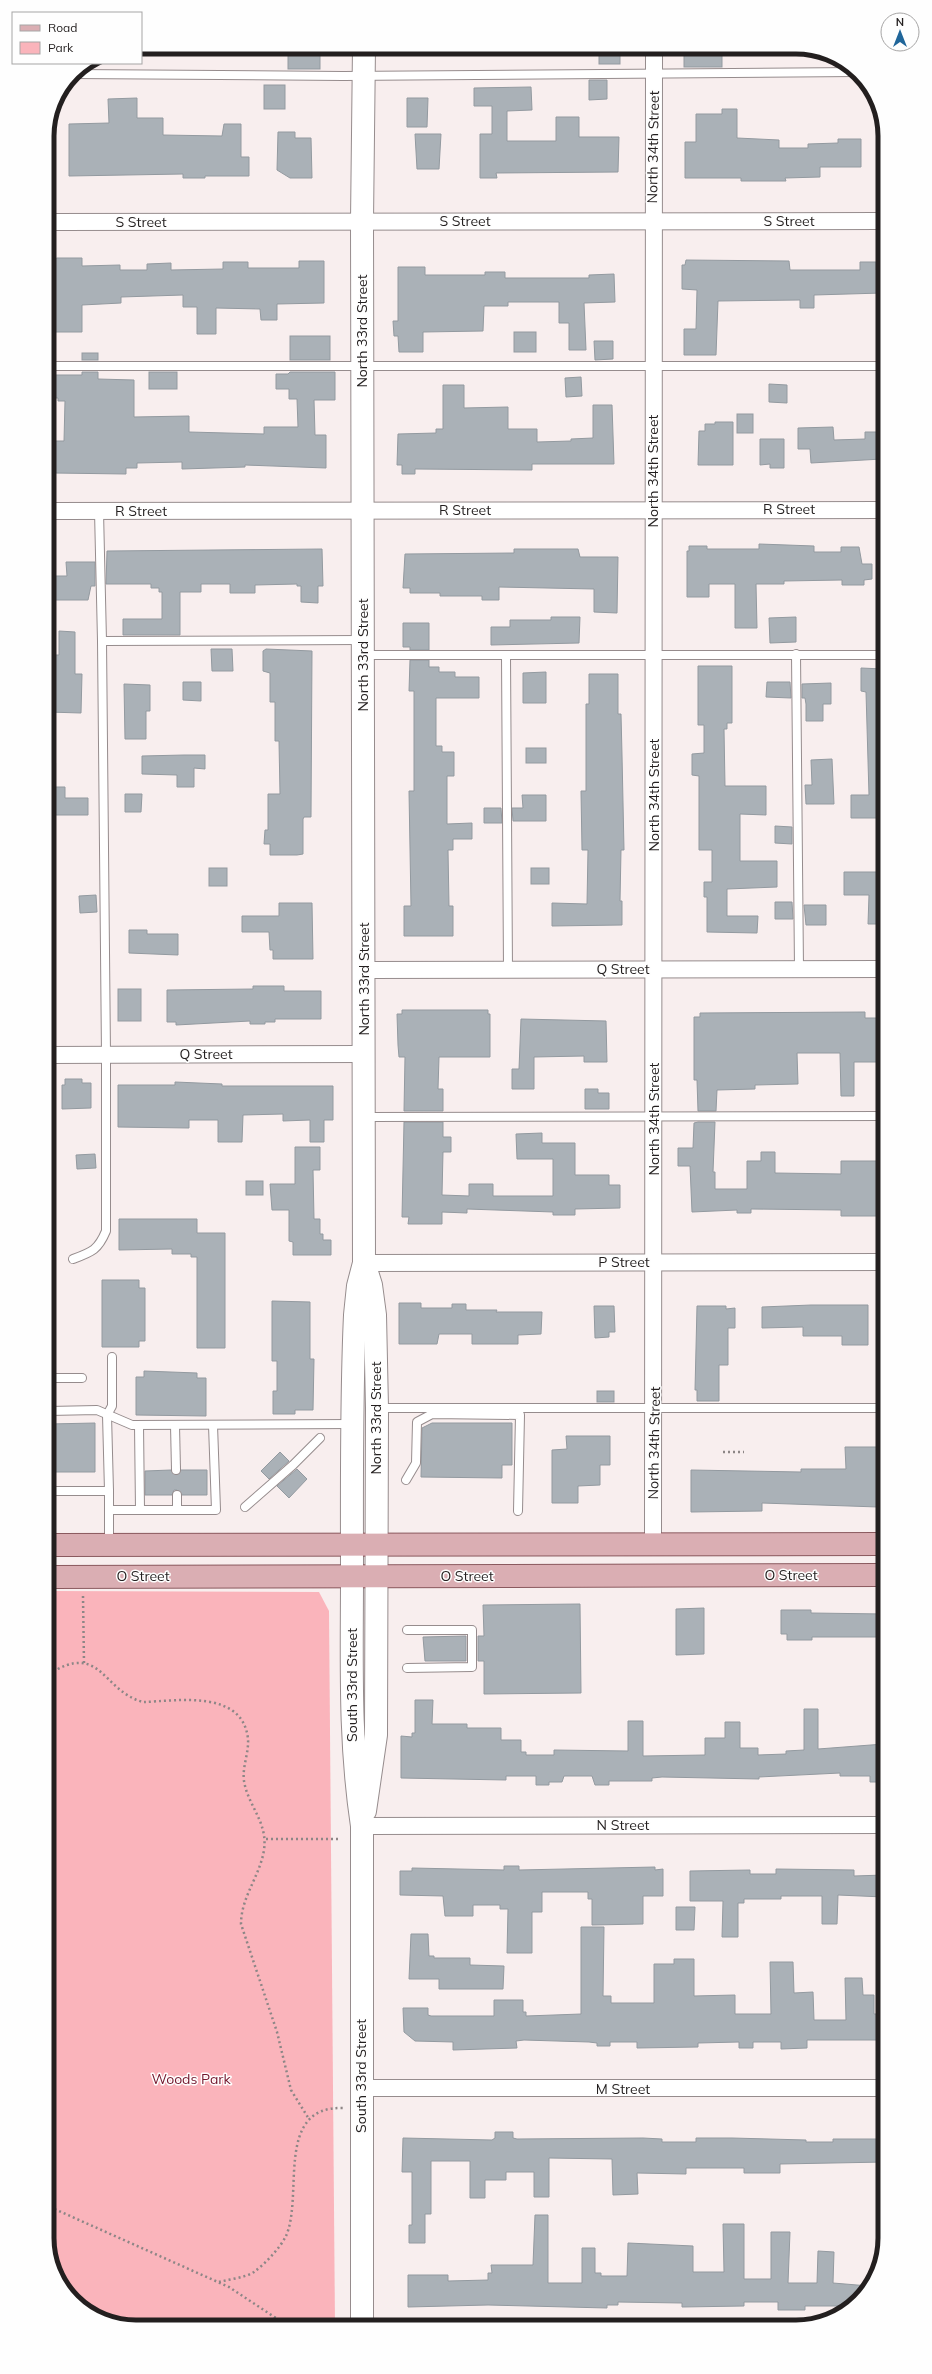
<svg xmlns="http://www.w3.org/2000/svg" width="932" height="2374" font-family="Mulish,sans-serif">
	<rect width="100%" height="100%" fill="#f8eeee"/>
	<!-- green -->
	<path fill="#fab4bb" d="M49,1591L319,1592L329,1611L335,2326L130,2327L82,2308L50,2261Z"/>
	<!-- building -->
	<g fill="#aab1b7" stroke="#939aa0">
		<rect x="288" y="47" width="32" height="22"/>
		<rect x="599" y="47" width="21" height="17"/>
		<rect x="684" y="47" width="38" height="20"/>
		<path d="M589,80H607V99L589,100Z"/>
		<rect x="264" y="85" width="21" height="24"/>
		<path d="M531,87L532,110L507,111V141H556V117H579V137H619L618,172L496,173L497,178H480V134H492V106H474V88Z"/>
		<path d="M137,98V118H163V135L222,136L224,124H241V157H249V176H205V178H183V174L69,176V124L109,123L108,99Z"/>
		<path d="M407,98H428L427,127H407Z"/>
		<path d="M722,109H737V138L779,140V148H808V144L838,143V139H861V167H820V177L785,178L786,181H741V178H685V142H696V114H722Z"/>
		<path d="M278,132H295V138H311L312,178H290L277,170Z"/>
		<path d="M415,134H441L439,169H417Z"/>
		<path d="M57,258H82V266L120,265V270H147V264L171,263V270L223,269V262H248V268H299V261H324V303L277,304V320H261L260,309L216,308V334H197V307H183V295L121,297V303L82,305V332H51L52,260Z"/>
		<path d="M686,260L789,261L790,270H860V262H876V270H882V293L814,295V308H800V300L718,301L716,355H684V329H696L697,290L682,289V265H685Z"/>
		<path d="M398,267H425V275H485V272H505V278H589V275L614,274L615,302L584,303L586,350H569V323H559V302H508V306H484L483,331L423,332V352H399L398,336H394L393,321H398Z"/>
		<rect x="514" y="332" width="22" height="20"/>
		<rect x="290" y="336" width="40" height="24"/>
		<path d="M594,341H613V359L595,360Z"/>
		<rect x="82" y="353" width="16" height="7"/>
		<path d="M82,372H98V379L134,380V417L189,416V432L264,434V427H298L297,399H289V389H276V374H288L290,372H335V400H314L315,435H326V468L245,465V467L182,469V462L137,463V468H126V474L54,473V441H64L65,401H58V398H50V375H82Z"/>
		<rect x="149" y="372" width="28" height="17"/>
		<path d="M581,377L582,396L566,397L565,378Z"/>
		<path d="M769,384L787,385V403L769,402Z"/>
		<path d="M443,385H464V408L508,407V429H537V442L571,441V439L593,438V405H612L614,464H532V470L415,469V474H402V465H397L398,434L436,433V429H443Z"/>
		<rect x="737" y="414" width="16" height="19"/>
		<path d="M715,422H733V465H698L699,431H705V424H715Z"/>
		<path d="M833,427L834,440L865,439V432H882V459L811,463L810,449H798V428Z"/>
		<path d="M760,439H784V468H770V464L760,465Z"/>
		<path d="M759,544L814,546V552H841V547H859L862,564H872V579L864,580V585H842V580L784,581V584H756L757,628H735V584H709V597H687V551H689V546H707V549H759Z"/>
		<path d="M322,549L323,586H318V603L301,602V586H297V584L255,585V593H230V584H201V592H180V635H123V619H162V592H159V588H151V584H106L107,551Z"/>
		<path d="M514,549H578L580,557H618L617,613L594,612V589L499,587V600H482V596H440V593H410V588H403L405,554L514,553Z"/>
		<path d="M66,562H95V586H91L88,600H48V576H67Z"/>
		<path d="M551,617H580L579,643L491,645V627H510V620H551Z"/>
		<path d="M796,617V642L770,643L769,618Z"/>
		<path d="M403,623H429V650H410V647H403Z"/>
		<path d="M59,631L75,632V674H82L81,713L48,712V655H59Z"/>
		<path d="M211,649H232L233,671H212Z"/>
		<path d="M266,649L312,651L311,817H304L303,819V854L297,855H270V844H264L265,830H268V794H280L279,741H275V702H270V673L263,671V651Z"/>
		<path d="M410,660H429V667H439V672H455V677H479V698H436V746H442V752H454V776H447V824L472,823V839H453V850H448L449,906H453V936H404V906H411L409,791H414V691H409Z"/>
		<path d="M698,666H732V723H727V729H724L725,786H766V815L740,814V861H777V887L727,889V916H758L757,933L707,932V897H704V882H712V850H699V776L692,775V754L704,753V725H698Z"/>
		<path d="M861,668L883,669V818H851V795H869L866,692L861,691Z"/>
		<path d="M546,672V703H523V673Z"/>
		<path d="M589,674H618V714H621L622,755L624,850H621L620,901H622V925L552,926V903L587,904L588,850H582L581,791H586V704H589Z"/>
		<path d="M183,682H201V701L183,700Z"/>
		<path d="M767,682H790L791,698L766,697Z"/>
		<path d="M831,683V704H823V721H806V704L805,698H802V684Z"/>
		<path d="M124,684L150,685V711H146V739H125Z"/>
		<rect x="526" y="748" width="20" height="15"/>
		<path d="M184,755H205V769L194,768V787H177V775L142,774V756Z"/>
		<path d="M832,759L834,804H806L805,785H812L811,760Z"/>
		<path d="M48,787H65V798H88V815H48Z"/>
		<path d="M125,794H142L141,812H125Z"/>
		<path d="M522,795H546V821H513L512,808H523Z"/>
		<path d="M484,808H501L502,823H484Z"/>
		<path d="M775,826L792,827V844L775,843Z"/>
		<rect x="209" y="868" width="18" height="18"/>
		<rect x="531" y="868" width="18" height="16"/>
		<path d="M844,872H883V924H868L869,895H844Z"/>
		<path d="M96,895L97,912L80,913L79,896Z"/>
		<path d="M775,902H792L793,919H775Z"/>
		<path d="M279,903H312L313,959H273V950H270L269,932H242V916H279Z"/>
		<path d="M804,905H826V925H806Z"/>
		<path d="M129,930H147V934H178V955L129,953Z"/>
		<path d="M253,986H284V991H321V1019H275V1022H265V1024H250V1021L176,1025V1022H167V990L253,989Z"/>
		<rect x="118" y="989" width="23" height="32"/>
		<path d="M402,1010H488V1014H490V1057H439L438,1089H443V1111H404L405,1057H399L398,1045L397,1014H402Z"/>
		<path d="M865,1012V1018H883V1062H854V1096H841L840,1053H797L798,1084L755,1085V1089L717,1090L716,1111H698L697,1080H694V1017H700V1013Z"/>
		<path d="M521,1019L606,1021L607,1062H584V1056L534,1057V1089H512V1069H519Z"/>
		<path d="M65,1079H82V1083H91V1108L62,1109V1085H65Z"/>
		<path d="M175,1082L222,1084V1086H333V1120H324V1142H310V1120L283,1121V1114L243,1115L242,1142H218V1120H189V1128L118,1127V1085H175Z"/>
		<path d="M585,1089H598V1093H609V1109H585Z"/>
		<path d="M404,1122H443V1137H451V1152H443L442,1195L469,1196V1184H493V1196H553V1159H517L516,1134L542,1133V1143H575V1175H609V1185H620V1208L575,1209V1215H553V1212L467,1209V1213L442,1212V1224H408L409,1217H402Z"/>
		<path d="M698,1122H715L713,1172H715V1189H747V1161H761V1152H775V1173L841,1174V1161H877V1216H841V1210L751,1209V1213H737V1210L692,1212L690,1166H678V1148H693L694,1123Z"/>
		<path d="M295,1147H320V1170H313L314,1219H320V1234H323V1240H331V1255H293V1242L289,1241V1210H272L270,1184H295Z"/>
		<path d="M95,1154L96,1168L77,1169L76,1155Z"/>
		<rect x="246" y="1181" width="17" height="14"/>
		<path d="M119,1219H197V1233H225V1348H197V1257H191V1254H172V1249L119,1250Z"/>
		<path d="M102,1280H139V1288H145V1341H139V1347H102Z"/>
		<path d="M272,1301L310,1302V1359H314L313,1410H295V1414H273V1391H277V1361H272Z"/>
		<path d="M399,1303H421V1308H452V1304H466V1310H497L496,1312H542L541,1334L518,1335V1344H472V1334H439L437,1344H399Z"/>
		<path d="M811,1305H868V1345H842V1336H803V1327L762,1328V1307Z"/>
		<path d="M594,1306H614L615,1332H609V1337L595,1338Z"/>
		<path d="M697,1306H726V1309L735,1308V1328H728V1365H719V1401H697V1390H695Z"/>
		<path d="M144,1371L197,1373V1378H206V1416L136,1415V1377H144Z"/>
		<rect x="597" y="1391" width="17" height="11"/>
		<path d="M95,1423V1472H49V1424Z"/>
		<path d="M432,1423H512V1465H502V1478L421,1477L422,1428Z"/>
		<path d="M566,1436H610V1465H600V1485L578,1486V1503H552V1450L567,1449Z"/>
		<path d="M845,1447H878V1507L762,1503V1511L691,1512V1470L801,1472V1469H846Z"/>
		<path d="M280,1452L289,1461L269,1479L261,1471Z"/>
		<path d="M297,1469L307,1479L289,1498L277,1486Z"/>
		<path d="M171,1470L176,1475L181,1470H207V1495H182L177,1490H174L172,1495H145V1471Z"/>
		<path d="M580,1604L581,1693L484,1694V1661H478V1636H484L483,1605Z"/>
		<path d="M704,1608V1654L676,1655V1609Z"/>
		<path d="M781,1610H811V1613L884,1614V1637H812V1640H787V1634H781Z"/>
		<path d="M466,1636V1661H425L423,1637Z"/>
		<path d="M415,1700H433L432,1724H467V1728H501V1740H521V1752H526V1755H554V1750L628,1751V1721H643V1756L705,1755V1738H725V1722H740V1748H758V1755L786,1754V1751L804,1750V1709H818V1749L884,1744V1782H870V1776H840V1773L759,1777V1779L662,1777L652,1778V1781H609V1785H595L592,1776H564L562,1782H549V1785H536V1776H506V1780L401,1778V1736L412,1737V1733H415Z"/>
		<path d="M504,1866H519V1870L655,1867V1870L663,1869V1896H643V1924L592,1925V1899H588V1892H542V1912H532V1953H507L508,1909H500V1905H473V1916H445L443,1896L400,1895V1871H412V1868L504,1870Z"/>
		<path d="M776,1869L854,1870V1876L884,1875V1897L838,1895L837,1924H822V1896H781V1899H744V1903H738V1937H722L723,1901H690V1871L750,1870V1874H776Z"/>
		<path d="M676,1907H695L694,1930H676Z"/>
		<path d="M581,1927H604L603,1996H611V2003H654V1964H674V1959H694V1996L735,1995V2014H771L770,1962H793L794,1993L813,1992L814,2020H846L845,1978H862L863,1995H874V2014H885V2040H807V2048L781,2049V2042H753V2048H739V2042L698,2043V2047L637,2048V2042H610V2046H597V2043L589,2042L524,2040L516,2041L517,2048L453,2050V2042L415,2041L404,2032L403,2008H428V2015L431,2016H494V2000H523V2012H526V2016L581,2014Z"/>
		<path d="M411,1934H428L429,1956H434V1958H470V1965L504,1966L503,1989H439V1979H409Z"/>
		<path d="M495,2132H513V2138L517,2139L643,2138L662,2139V2142H696V2138H732L806,2140V2142H833V2139H885V2162L780,2164V2173H744V2168H686V2174L637,2173L638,2194L613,2195L612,2159L549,2158V2197H534V2172H506V2180H485V2198H470V2161H431V2214H425V2243H409V2225H412V2172H402L403,2138L492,2140L495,2138Z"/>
		<path d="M535,2215H548V2283H582V2248H595V2273H601V2276H627L628,2243L693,2246V2272H724L723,2224H744V2279H771V2232H790L788,2283H817L818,2251L834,2252L833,2283L869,2286L867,2292L846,2306H805V2310H778V2302H744V2306L682,2307V2303L618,2302V2305H607V2308L488,2305L408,2307V2275H448V2281L488,2280V2273H492L491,2265H533Z"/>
	</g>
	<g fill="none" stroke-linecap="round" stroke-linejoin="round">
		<defs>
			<g id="lane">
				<path d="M73,74L343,76L856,72"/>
				<path d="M48,366H882"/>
				<path d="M102,641L361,640"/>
				<path d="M796,654L799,969"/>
				<path d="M364,655H883"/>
				<path d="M506,656L508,970"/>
				<path d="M364,1117L883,1116"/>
				<path d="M73,1259C92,1252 98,1250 106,1231V1055L102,641L99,511"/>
				<path d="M49,1378H82"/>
				<path d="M379,1408H884"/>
				<path d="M49,1411L97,1410L132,1425L351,1424"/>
				<path d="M139,1425L140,1510"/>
				<path d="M175,1425L176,1470"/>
				<path d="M406,1480L416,1463L417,1422L432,1414L520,1415L518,1511"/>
				<path d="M49,1491H109V1544"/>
				<path d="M109,1491L107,1415L112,1406V1357"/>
				<path d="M177,1495V1510"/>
				<path d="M245,1507L293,1465L320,1438"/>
				<path d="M109,1510H216L213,1425"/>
				<path d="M407,1630H472V1667L407,1668"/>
			</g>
			<g id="street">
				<path d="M47,222L882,221"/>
				<path d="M48,511L882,510"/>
				<path d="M364,970L883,969"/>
				<path d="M48,1055L364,1054"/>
				<path d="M364,1263L884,1262"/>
				<path d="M653,1544L654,47"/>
				<path d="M362,1826L884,1825"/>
				<path d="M361,2088H885"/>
			</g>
			<g id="secondary">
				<path d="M365,1811L376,1735L377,1408L375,1315L371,1285L365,1266"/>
				<path d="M362,2326V1826C349,1740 352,1661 352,1575C352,1488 351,1401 355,1315L358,1286L364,1263L362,221L364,47"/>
			</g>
			<g id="primary">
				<path d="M49,1545L884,1544"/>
				<path d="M49,1577L884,1575"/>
			</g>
		</defs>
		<!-- lane casing -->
		<use href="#lane" stroke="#968c8d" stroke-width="10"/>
		<!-- street casing -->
		<use href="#street" stroke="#968c8d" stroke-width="18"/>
		<!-- secondary casing -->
		<use href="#secondary" stroke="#968c8d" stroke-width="24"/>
		<!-- primary casing -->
		<use href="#primary" stroke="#8a595e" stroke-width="24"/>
		<!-- path -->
		<g stroke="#8d8686" stroke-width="2.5" stroke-dasharray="2 3" stroke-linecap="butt">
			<path d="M723,1452H744"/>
			<path d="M83,1596L84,1663"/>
			<path d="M49,1674C101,1641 102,1691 143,1702C177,1701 243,1689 248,1739C249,1753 242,1767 244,1781C248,1806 268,1822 264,1850C260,1876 241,1897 241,1924L277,2032L291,2090L309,2119"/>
			<path d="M266,1839H341"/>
			<path d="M50,2207L229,2287L288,2326"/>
			<path d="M219,2282C230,2279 244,2278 254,2272C265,2264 280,2248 286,2236C304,2195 274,2106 343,2108"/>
		</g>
		<!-- lane -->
		<use href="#lane" stroke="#fff" stroke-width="8"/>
		<!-- street -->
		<use href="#street" stroke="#fff" stroke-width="16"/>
		<!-- secondary -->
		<use href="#secondary" stroke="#fff" stroke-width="22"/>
		<!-- primary -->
		<use href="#primary" stroke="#daaeb3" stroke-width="22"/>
	</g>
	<g text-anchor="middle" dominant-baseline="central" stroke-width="3" stroke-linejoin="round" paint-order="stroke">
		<!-- street labels -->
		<g font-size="14" fill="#231f1f" stroke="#fefefe">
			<text transform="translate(653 147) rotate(-89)">North 34th Street</text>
			<text x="465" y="221">S Street</text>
			<text x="789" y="221">S Street</text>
			<text x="141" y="222">S Street</text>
			<text transform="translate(362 331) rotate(-90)">North 33rd Street</text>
			<text transform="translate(653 471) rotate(-90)">North 34th Street</text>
			<text x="789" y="509">R Street</text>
			<text x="465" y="510">R Street</text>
			<text x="141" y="511">R Street</text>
			<text transform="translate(363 655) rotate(-90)">North 33rd Street</text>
			<text transform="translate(654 795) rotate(-90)">North 34th Street</text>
			<text x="623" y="969">Q Street</text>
			<text transform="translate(364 979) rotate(-90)">North 33rd Street</text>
			<text x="206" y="1054">Q Street</text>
			<text transform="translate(654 1119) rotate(-90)">North 34th Street</text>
			<text x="624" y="1262">P Street</text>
			<text transform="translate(376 1418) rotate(-90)">North 33rd Street</text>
			<text transform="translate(654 1443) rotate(-89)">North 34th Street</text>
			<text x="791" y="1575">O Street</text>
			<text x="143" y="1576">O Street</text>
			<text x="467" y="1576">O Street</text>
			<text transform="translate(352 1685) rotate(-90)">South 33rd Street</text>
			<text x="623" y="1825">N Street</text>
			<text transform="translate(361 2076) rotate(-90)">South 33rd Street</text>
			<text x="623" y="2089">M Street</text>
		</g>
		<!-- park labels -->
		<g font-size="14" fill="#73172d" stroke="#fefefe">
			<text x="191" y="2079">Woods Park</text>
		</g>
	</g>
	<!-- crop -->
	<path d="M0 0H932V2374H0ZM136 54H796A82 82 0 0 1 878 136V2238A82 82 0 0 1 796 2320H136A82 82 0 0 1 54 2238V136A82 82 0 0 1 136 54Z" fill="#fefefe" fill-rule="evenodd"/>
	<path fill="none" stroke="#231f1f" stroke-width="5" d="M136 54H796A82 82 0 0 1 878 136V2238A82 82 0 0 1 796 2320H136A82 82 0 0 1 54 2238V136A82 82 0 0 1 136 54Z"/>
	<!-- legend -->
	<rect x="12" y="12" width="130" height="52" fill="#fefefe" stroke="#a6a5a5"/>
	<rect x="20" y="25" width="20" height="6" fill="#daaeb3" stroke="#a6a5a5"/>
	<text x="48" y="32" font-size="12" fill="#231f1f">Road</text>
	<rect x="20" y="42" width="20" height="12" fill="#fab4bb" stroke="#a6a5a5"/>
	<text x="48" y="52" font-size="12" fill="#231f1f">Park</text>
	<!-- north arrow -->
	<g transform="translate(900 32)"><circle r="19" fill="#fefefe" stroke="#a6a5a5"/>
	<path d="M0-3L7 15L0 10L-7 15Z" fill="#20669a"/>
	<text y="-6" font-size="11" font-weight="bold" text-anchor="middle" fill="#231f1f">N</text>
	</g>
</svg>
